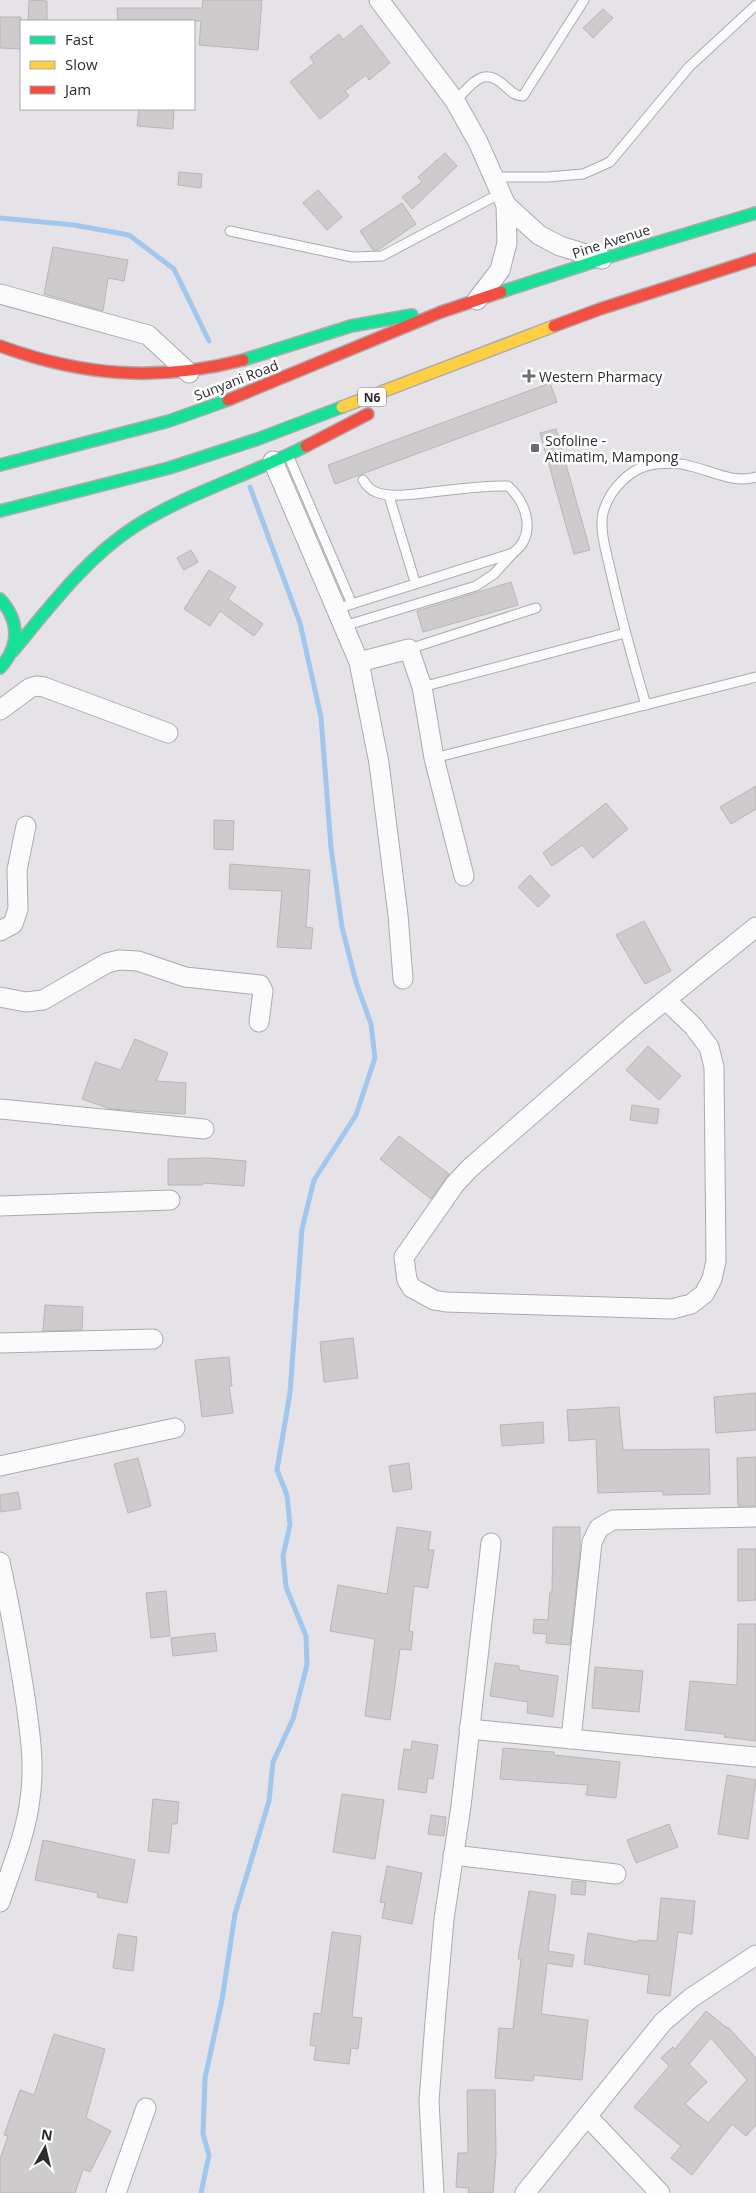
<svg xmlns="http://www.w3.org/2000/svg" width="756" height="2193" font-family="'Open Sans',sans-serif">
	<rect width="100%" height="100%" fill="#e6e3e8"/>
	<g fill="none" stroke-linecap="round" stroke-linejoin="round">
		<!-- stream -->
		<g stroke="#a1c7ed" stroke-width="5">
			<path d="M0,218L74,225L129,235L174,269L209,341"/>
			<path d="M201,2193L209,2155L203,2134L205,2078L222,2000L235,1914L269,1801L273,1762L293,1719L307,1665L306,1636L286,1587L283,1556L290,1525L287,1495L277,1470L290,1393L302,1229L314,1180L356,1115L375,1058L371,1024L356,982L342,927L331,848L321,717L300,623L250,487"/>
		</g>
	</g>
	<!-- building -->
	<g fill="#cecbcc" stroke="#b8b5b6" fill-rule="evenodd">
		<path d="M29,0L47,1V21H28Z"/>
		<path d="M203,0H262L258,50L199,45L201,21H118L117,8H202Z"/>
		<path d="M603,9L613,18L593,38L583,28Z"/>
		<path d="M0,17H21V49L0,48Z"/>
		<path d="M361,25L390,63L369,80L366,75L345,91L349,96L320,119L290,82L314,63L310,57L339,34L343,40Z"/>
		<path d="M139,109H174L173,129L137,126Z"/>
		<path d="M445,153L457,166L412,209L402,197L422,182L418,177Z"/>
		<path d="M179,172L202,174L201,188L178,185Z"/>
		<path d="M318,190L342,217L327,230L303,203Z"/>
		<path d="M402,203L416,224L378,250H373L360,231Z"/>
		<path d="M53,247L128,260L124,281L108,278L103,311L44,294Z"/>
		<path d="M550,383L557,402L335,484L328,465Z"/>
		<path d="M556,429L590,550L574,554L540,433Z"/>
		<path d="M191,550L198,562L184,570L177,558Z"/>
		<path d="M209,570L236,587L228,599L263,624L254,636L220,611L210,626L184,609Z"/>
		<path d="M511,582L518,605L423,632L417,611Z"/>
		<path d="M756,786V809L731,824L720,807Z"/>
		<path d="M606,803L628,829L593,858L582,845L552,866L543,853Z"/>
		<path d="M214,820L234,821L233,850L214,849Z"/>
		<path d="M230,864L310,870L306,927L313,928L311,949L277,947L282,891L229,889Z"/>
		<path d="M530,875L550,896L538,907L518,887Z"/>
		<path d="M644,921L671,971L645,984L616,935Z"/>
		<path d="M135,1039L168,1053L156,1081L186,1083L185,1114L111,1109L82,1099L95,1062L121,1070Z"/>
		<path d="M648,1046L681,1076L659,1100L626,1070Z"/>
		<path d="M632,1105L659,1109L657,1124L630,1120Z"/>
		<path d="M399,1136L449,1174L431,1199L380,1159Z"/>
		<path d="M209,1158L246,1161L244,1186L203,1183V1185H168V1159Z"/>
		<path d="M45,1305L83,1307L82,1330L43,1331Z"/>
		<path d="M353,1338L358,1378L324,1382L320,1342Z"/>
		<path d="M229,1357L232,1386H229L233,1413L202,1417L195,1360Z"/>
		<path d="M756,1393V1430L716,1433L714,1397Z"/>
		<path d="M619,1407L623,1450L709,1449L710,1494L663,1495V1491L598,1493L596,1439L569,1441L567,1410Z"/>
		<path d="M543,1422L544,1443L502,1446L500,1425Z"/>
		<path d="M756,1457V1506H738L737,1458Z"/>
		<path d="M138,1458L151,1506L128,1513L114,1464Z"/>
		<path d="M409,1463L412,1489L393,1492L389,1466Z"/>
		<path d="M18,1492L21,1509L0,1512V1495Z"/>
		<path d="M397,1527L431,1532L428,1550H434L428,1588L414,1586L409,1631L413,1632L411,1650L400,1649L390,1720L365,1716L375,1639L330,1631L338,1585L387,1594Z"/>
		<path d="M553,1527H580V1553L570,1645L546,1643L547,1634L533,1633L534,1619L548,1620L550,1592H552Z"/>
		<path d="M738,1549H756V1600L738,1601Z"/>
		<path d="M166,1591L170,1636L151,1638L146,1593Z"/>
		<path d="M738,1624H756V1741L724,1737L725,1734L685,1730L690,1681L737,1685Z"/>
		<path d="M215,1633L217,1651L173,1656L171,1638Z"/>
		<path d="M495,1663L519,1666V1670L558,1676L553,1717L527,1713L528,1702L490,1696Z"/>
		<path d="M595,1667L643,1671L639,1712L592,1708Z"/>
		<path d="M412,1741L438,1745L433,1779L428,1778L426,1793L398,1789L404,1749L411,1750Z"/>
		<path d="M503,1748L554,1752V1755L620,1762L616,1798L586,1795L588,1785L500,1779Z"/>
		<path d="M727,1775L756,1780L748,1839L718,1834Z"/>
		<path d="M342,1794L384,1800L375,1859L333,1852Z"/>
		<path d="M153,1799L179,1802L177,1824H172L169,1853L148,1851Z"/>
		<path d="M431,1815L446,1817L444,1836L428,1834Z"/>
		<path d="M669,1824L678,1847L636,1863L627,1840Z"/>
		<path d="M43,1840L135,1860L127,1903L97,1897L98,1893L35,1880Z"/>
		<path d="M387,1866L422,1873L412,1924L382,1918L385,1903L380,1902Z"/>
		<path d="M572,1881L586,1882L585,1895L571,1894Z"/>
		<path d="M529,1891L556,1895L548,1951L574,1955L572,1967L547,1963L541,2014L588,2020L582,2080L534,2075L533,2081L495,2078L499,2028L513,2029L521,1959H518Z"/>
		<path d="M661,1898L695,1901L692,1934L678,1932L670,1996L647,1993L649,1975L584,1964L588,1933L638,1942V1940L657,1941Z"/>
		<path d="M332,1932L361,1936L352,2017L362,2018L358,2049L351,2048L349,2064L314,2060L316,2046L310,2045L314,2013L321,2014Z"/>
		<path d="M118,1934L137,1937L133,1971L113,1968Z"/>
		<path d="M706,2011L727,2028L728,2027L756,2058V2125L746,2136L732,2124L692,2175L671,2158L681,2146L634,2107L669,2066L661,2058L673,2047L675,2049ZM711,2038L747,2080L708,2123L685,2104L707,2082L689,2064Z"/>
		<path d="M54,2034L105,2049L86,2118L111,2131L90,2172L83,2169L75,2193H0V2159L8,2136L4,2135L20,2090L34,2095Z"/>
		<path d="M467,2090H495L496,2155L493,2193H468L469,2188L456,2187L458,2153H468Z"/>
	</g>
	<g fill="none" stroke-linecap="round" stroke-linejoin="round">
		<defs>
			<g id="lane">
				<path d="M455,101C473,84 483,64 506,87C512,92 515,96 523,96L584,0"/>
				<path d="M494,177H547L583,174L610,162L689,67L756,5"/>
				<path d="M230,231L352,257L382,256L501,193"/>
				<path d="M289,457L352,604"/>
				<path d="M389,496L415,582"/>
				<path d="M336,609L513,553C537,535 527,503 508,486C477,485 446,491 415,494C402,495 388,497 376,492C370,490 366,485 363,480"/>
				<path d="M344,626L476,586L494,574L513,553"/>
				<path d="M409,649L536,608"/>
				<path d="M422,687L625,633"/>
				<path d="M646,705C633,661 621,617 611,573C607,554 599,531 603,513C609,490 631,466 656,464C666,463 680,463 690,466C712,471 734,484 756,477"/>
				<path d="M434,758L756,677"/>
			</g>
			<g id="street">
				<path d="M379,0L455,101L478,142L506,205L507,243L500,270L477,300"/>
				<path d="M506,205L539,235L560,246L602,259"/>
				<path d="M0,294L148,335L189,373"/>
				<path d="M273,461L359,662L379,763L398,915L403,979"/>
				<path d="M359,662L409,649L422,687L434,758L464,876"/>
				<path d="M0,710L30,688L36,686L44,687L168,733"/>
				<path d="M0,931L13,924L18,909L17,870L26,826"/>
				<path d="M0,997L26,1002L43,1000L107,963L119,960L138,961L185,977L260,985L263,991L259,1022"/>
				<path d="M666,1000L693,1026L709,1047L714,1067L716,1261L712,1279L704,1294L691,1304L672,1309L446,1302L434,1300L412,1288L407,1280L404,1257L455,1184L470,1168L633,1026L756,927"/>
				<path d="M0,1109L204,1129"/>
				<path d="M0,1206L170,1200"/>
				<path d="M0,1343L153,1339"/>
				<path d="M0,1466L175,1428"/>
				<path d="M0,1562C10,1607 18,1652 25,1697C30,1732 35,1765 30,1799C26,1834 11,1869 0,1902"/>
				<path d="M469,1729L756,1757"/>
				<path d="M571,1739L592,1542L599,1528L613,1520L756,1517"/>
				<path d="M453,1855L616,1874"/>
				<path d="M588,2117L660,2193"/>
				<path d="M116,2193L146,2108"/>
				<path d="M434,2193L429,2101L435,2022L444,1919L461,1806L491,1543"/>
				<path d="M525,2193L663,2022L691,1998L756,1955"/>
			</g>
			<g id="fast">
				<path d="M501,292L602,259L756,213"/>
				<path d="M243,360L351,326L412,315"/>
				<path d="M0,465L169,421L228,400"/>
				<path d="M0,511L169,468L258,439L342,407"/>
				<path d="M0,599C20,621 20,646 0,668"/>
				<path d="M12,652C49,608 85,559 134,527C187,493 250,475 306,446"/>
			</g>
			<path id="slow" d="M342,407L554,326"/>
			<g id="jam">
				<path d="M554,326L600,309L756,259"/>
				<path d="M0,346C82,376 158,382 243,360"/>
				<path d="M228,400L441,312L501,292"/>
				<path d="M306,446L368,414"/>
			</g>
		</defs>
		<!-- lane casing -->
		<use href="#lane" stroke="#acaaad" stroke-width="11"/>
		<!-- street casing -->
		<use href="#street" stroke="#acaaad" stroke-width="21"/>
		<!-- fast casing -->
		<use href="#fast" stroke="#acaaad" stroke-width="14"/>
		<!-- slow casing -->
		<use href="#slow" stroke="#acaaad" stroke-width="14"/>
		<!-- jam casing -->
		<use href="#jam" stroke="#acaaad" stroke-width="14"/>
		<!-- lane -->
		<use href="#lane" stroke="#fbfbfc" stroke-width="9"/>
		<!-- street -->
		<use href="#street" stroke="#fbfbfc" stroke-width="19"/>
		<!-- fast -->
		<use href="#fast" stroke="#16e098" stroke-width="11"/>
		<!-- slow -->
		<use href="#slow" stroke="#ffcf43" stroke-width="11"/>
		<!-- jam -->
		<use href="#jam" stroke="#f24e42" stroke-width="11"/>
	</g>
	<!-- markers -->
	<g fill="#6e6b6f" stroke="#fff" stroke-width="2">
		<path d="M526.5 368.5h5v5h5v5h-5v5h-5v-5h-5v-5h5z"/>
		<rect x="530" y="443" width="10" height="10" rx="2.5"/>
	</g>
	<g text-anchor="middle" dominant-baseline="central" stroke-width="5" stroke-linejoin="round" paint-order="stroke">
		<!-- shield labels -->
		<rect fill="#fff" stroke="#6c6b6d" stroke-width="1" x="358" y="387.5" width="28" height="19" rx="4"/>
		<g font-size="12" font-weight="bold" fill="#2d2b2e">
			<text x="372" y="397">N6</text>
		</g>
		<!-- street labels -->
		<g font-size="14" fill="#2d2b2e" stroke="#fff">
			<text transform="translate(611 241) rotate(-18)">Pine Avenue</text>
			<text transform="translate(236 380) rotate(-21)">Sunyani Road</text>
		</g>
		<!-- poi labels -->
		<g font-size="14" fill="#2d2b2e" stroke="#fff" text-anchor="start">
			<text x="539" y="376">Western Pharmacy</text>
			<text x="545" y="440">Sofoline -<tspan x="545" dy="16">Atimatim, Mampong</tspan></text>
		</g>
	</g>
	<!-- legend -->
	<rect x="20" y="20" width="175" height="90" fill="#ffffff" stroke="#abaaab"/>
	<rect x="30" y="36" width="25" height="8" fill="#16e098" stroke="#abaaab"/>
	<text x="65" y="45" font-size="15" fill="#2d2b2e">Fast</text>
	<rect x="30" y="61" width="25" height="8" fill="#ffcf43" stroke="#abaaab"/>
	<text x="65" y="70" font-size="15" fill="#2d2b2e">Slow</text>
	<rect x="30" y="86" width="25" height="8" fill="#f24e42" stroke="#abaaab"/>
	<text x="65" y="95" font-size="15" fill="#2d2b2e">Jam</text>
	<!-- north arrow -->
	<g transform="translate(45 2148) rotate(8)" stroke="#ffffff" stroke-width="4" paint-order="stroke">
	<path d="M0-4L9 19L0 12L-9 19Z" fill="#2d2b2e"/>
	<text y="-8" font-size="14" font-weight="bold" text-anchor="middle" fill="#2d2b2e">N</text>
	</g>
</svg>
